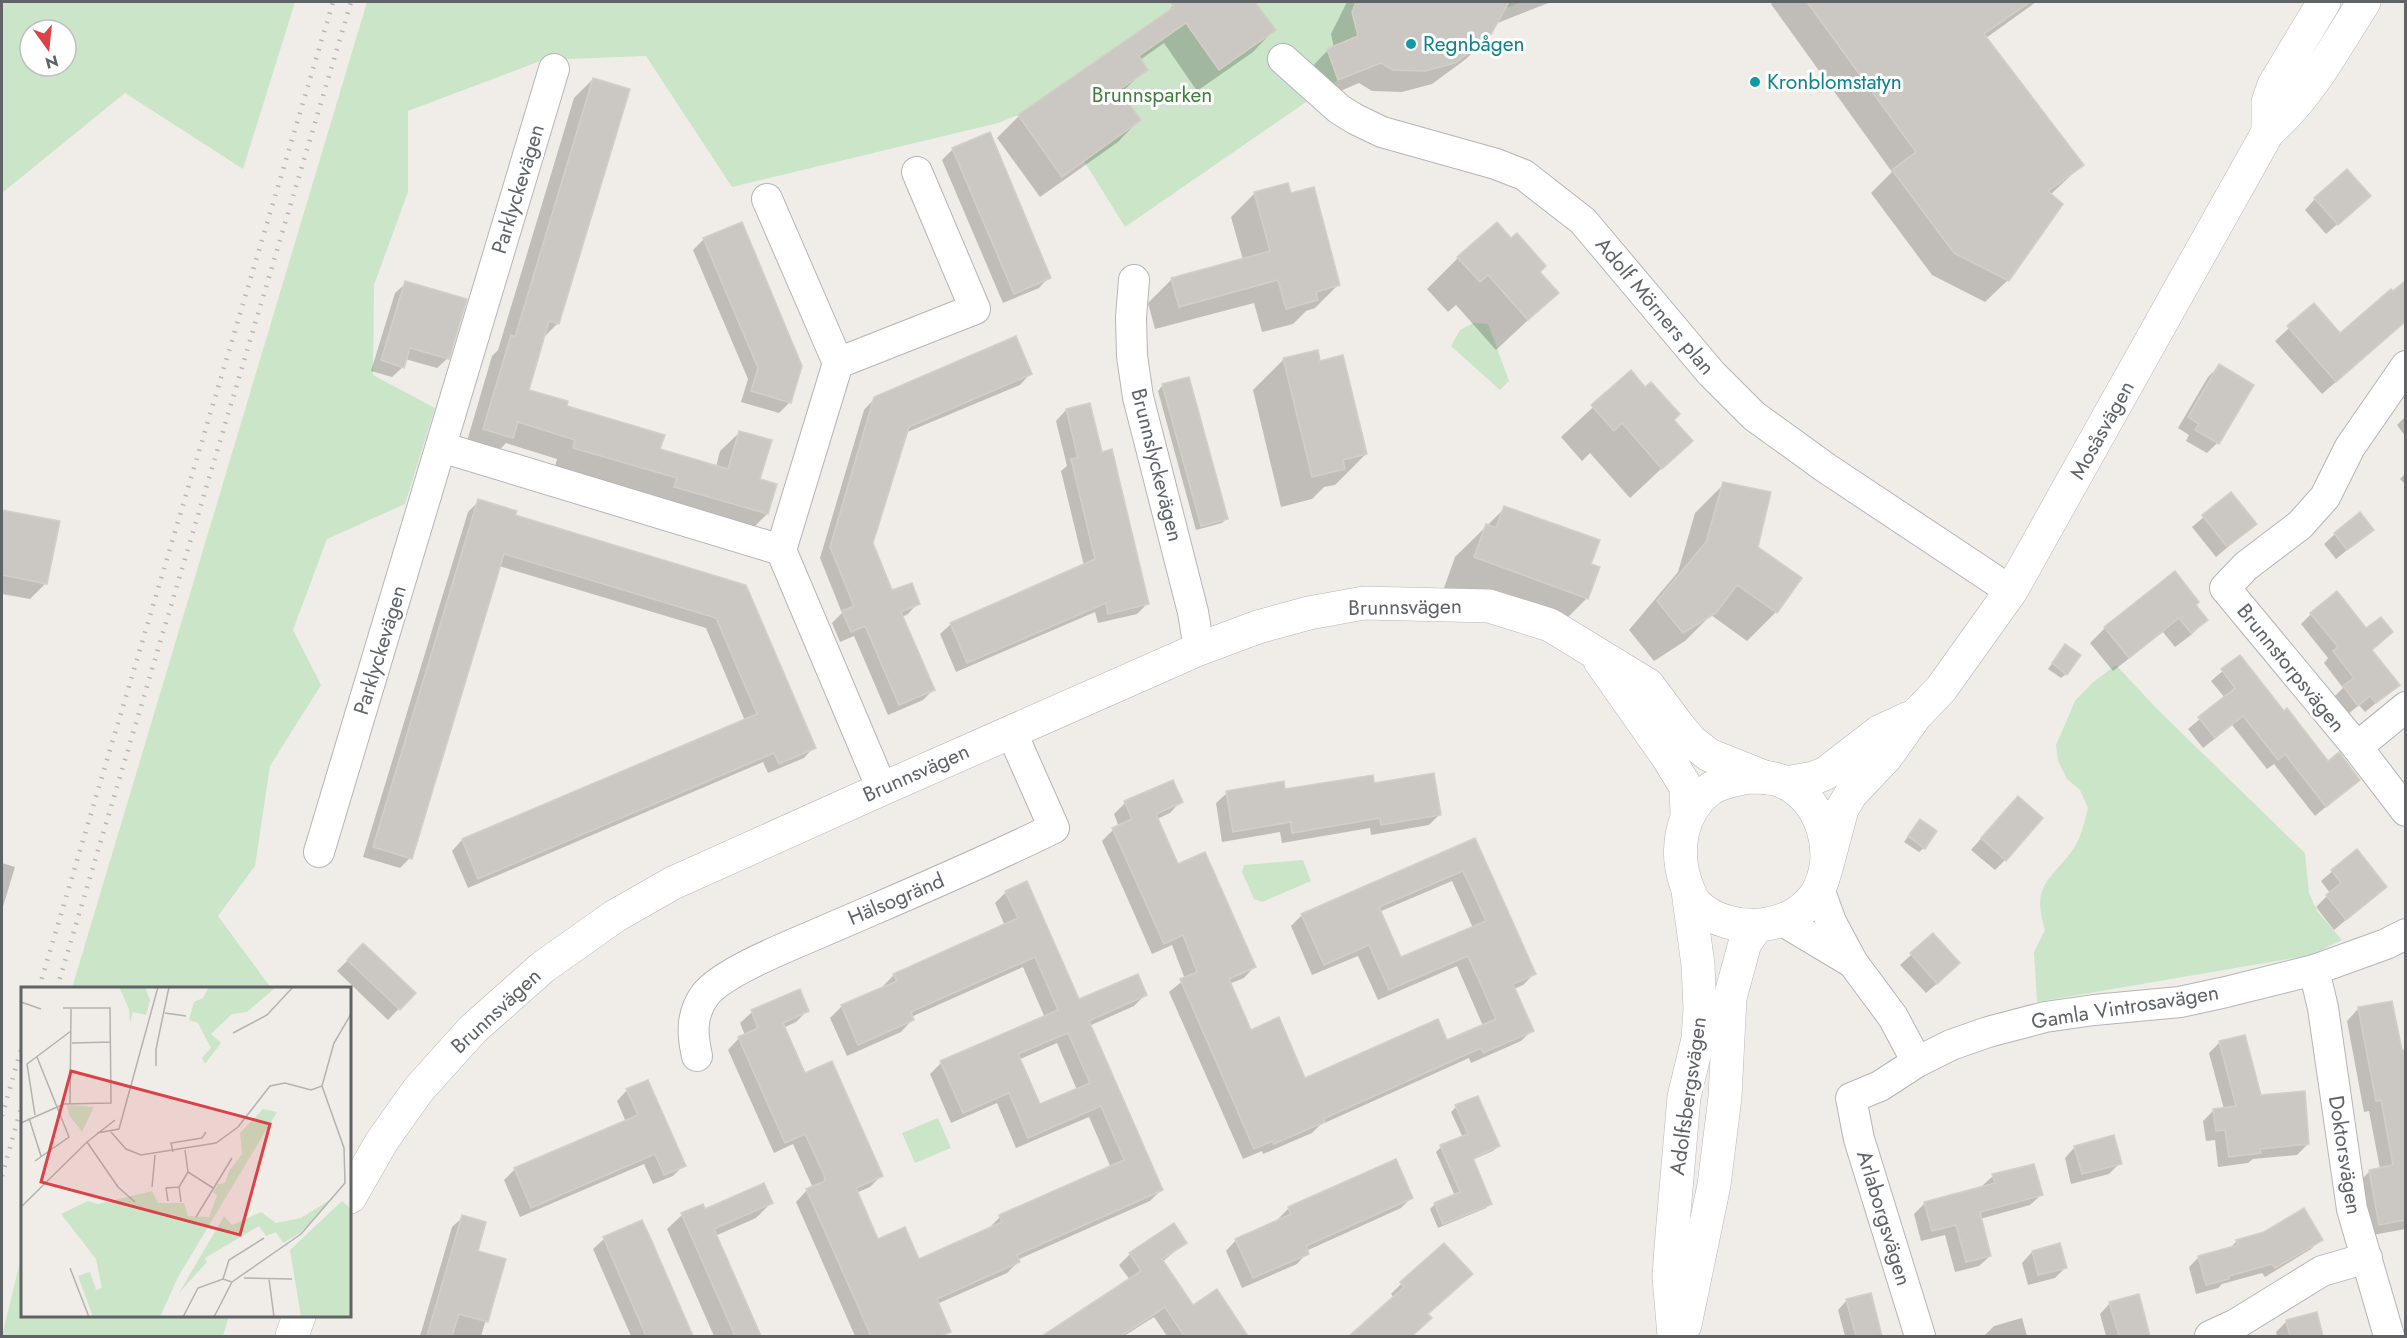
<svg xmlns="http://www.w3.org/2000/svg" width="2407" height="1338" font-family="Jost,sans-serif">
	<rect width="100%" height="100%" fill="#f0ede8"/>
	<!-- green -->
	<g fill="#cae5c7" fill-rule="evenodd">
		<path d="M2,2H295L243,169L125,93L2,193ZM30,30H66V66H30Z"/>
		<path d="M367,2H1522L1506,8L1489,38L1455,63L1425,71L1393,70L1381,63L1338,80L1125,227L1084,161L1062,177L1018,115L998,123L732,187L646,56L543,60L408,111V192L374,285L373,375L435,408L405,504L327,539L293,630L321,685L270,766L255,866L218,916L271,988H72Z"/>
		<path d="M1474,323L1488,324L1509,381L1500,390L1451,346L1460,330Z"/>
		<path d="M2116,665L2157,709L2305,853L2309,893L2317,911L2342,940L2311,955L2037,1002L2034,952L2045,930C2031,883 2050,882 2074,848C2081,837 2085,821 2088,808L2080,790L2067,779L2058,761L2056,745L2075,701L2092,683Z"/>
		<path d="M1303,860L1311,881L1262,902L1254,899L1242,872L1244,865Z"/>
		<path d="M938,1118L951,1148L915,1163L902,1133Z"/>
		<path d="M22,1254V1316H229L223,1336H2Z"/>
	</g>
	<!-- shadow -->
	<g fill="#0003" fill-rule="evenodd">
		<path d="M1177,2H1254L1274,30L1253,52L1197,91L1164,43L1140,60L1146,69L1120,94L1139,120L1118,142L1040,197L997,138L1019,116L1160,19Z"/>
		<path d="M1347,2H1551L1495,24L1488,37L1466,59L1432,84L1402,92L1372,91L1359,83L1317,101L1307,72L1328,50L1334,48L1331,34Z"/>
		<path d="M1773,2H2036L1986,38L2082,165L2050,195L2008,280L1985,302L1932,275L1871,193L1892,172L1771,4Z"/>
		<path d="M593,79L558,323L543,338L527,391L658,450L716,467L720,451L740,432L759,480L775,485L767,514L748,533L656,506L658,497L555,467L557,459L506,443L493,457L465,448L492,356L498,350L574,98Z"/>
		<path d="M953,149L1049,277L1039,288L1003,303L942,160Z"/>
		<path d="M1255,193L1290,195L1338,285L1315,308L1306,311L1293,324L1262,332L1254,303L1155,329L1148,303L1172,279L1243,260L1231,217Z"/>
		<path d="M2315,199L2358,206L2326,234L2305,210Z"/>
		<path d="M704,239L790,402L779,413L741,402L748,379L693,250Z"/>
		<path d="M1458,258L1538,272L1557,293L1496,350L1456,305L1448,312L1427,289Z"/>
		<path d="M406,283L448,358L437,368L405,359L403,367L392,377L371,371L395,293Z"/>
		<path d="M2393,293L2406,321L2322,394L2275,341L2314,305L2340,335Z"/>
		<path d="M1284,359L1366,454L1335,485L1324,487L1312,499L1281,507L1253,390Z"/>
		<path d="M2219,366L2217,443L2207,453L2186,441L2189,435L2178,428L2208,377Z"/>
		<path d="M1631,372L1691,441L1630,498L1590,453L1582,461L1561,437Z"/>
		<path d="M1030,374L1020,385L905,433L871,543L891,592L918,603L908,614L902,617L933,690L923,700L888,715L854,636L840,642L832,623L842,613L820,558L864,410L875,398Z"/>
		<path d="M1188,379L1227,518L1222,523L1196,530L1158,391L1162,386Z"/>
		<path d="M1066,410L1101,454L1148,603L1137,614L1098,623L1095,612L956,672L940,634L951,624L1084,566L1061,471L1067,466L1056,421Z"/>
		<path d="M2406,416V437L2397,425Z"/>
		<path d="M2406,473V485L2400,479Z"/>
		<path d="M1724,484L1756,547L1776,612L1747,641L1711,615L1685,641L1654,661L1629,630L1678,572L1695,513Z"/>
		<path d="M2231,494L2255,524L2216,557L2192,527Z"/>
		<path d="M479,501L514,516L745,586L814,747L804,758L768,773L763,762L468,888L452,851L462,840L745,721L706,628L499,566L410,858L400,868L363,857L468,512Z"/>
		<path d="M1505,508L1589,565L1587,598L1556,629L1444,588L1455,557Z"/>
		<path d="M4,512L46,583L30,599L2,594V514Z"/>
		<path d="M2372,530L2336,559L2324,544L2335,534Z"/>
		<path d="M2194,605L2206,620L2191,635L2175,647L2163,632L2113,671L2090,643L2105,628Z"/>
		<path d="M2311,614L2366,630L2371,651L2398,685L2365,712L2359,705L2347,715L2333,698L2343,688L2324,663L2328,658L2301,624Z"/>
		<path d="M2061,651L2066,674L2061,678L2048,669Z"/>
		<path d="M2239,657L2283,713L2328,763L2358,780L2315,816L2274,764L2267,769L2232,725L2203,748L2188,729L2225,698L2211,681Z"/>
		<path d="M1373,785L1440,814L1429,825L1371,835L1370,828L1282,843L1280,832L1222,842L1216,803L1227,793L1284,791Z"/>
		<path d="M1181,801L1170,813L1157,819L1178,866L1255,966L1244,978L1229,984L1250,1032L1305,1080L1446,1042L1483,1026L1457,966L1378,1000L1358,956L1312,975L1291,926L1302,915L1475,840L1534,974L1523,985L1514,989L1532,1030L1521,1041L1471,1063L1469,1058L1320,1125L1312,1133L1263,1154L1262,1151L1243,1159L1169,992L1185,979L1172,945L1152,954L1102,841L1113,830L1119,827L1114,814L1125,803ZM1452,881L1473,928L1400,959L1379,912Z"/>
		<path d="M2007,809L2005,860L1995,870L1971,850Z"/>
		<path d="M1916,825L1924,848L1919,852L1904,842Z"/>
		<path d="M2356,851L2385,887L2334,930L2316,907L2330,893L2321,881Z"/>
		<path d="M2,863L15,867L2,910Z"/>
		<path d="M1006,892L1078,1001L1146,994L1134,1006L1089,1026L1161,1190L1150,1201L1017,1260L1018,1262L1007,1273L937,1304L949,1331L944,1336H855L796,1202L807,1190L813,1188L793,1144L774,1153L728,1050L739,1038L745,1035L740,1023L752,1012L799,991L808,1010L796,1022L783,1028L804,1075L881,1176L870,1187L856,1193L877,1241L919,1261L989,1228L1000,1217L1111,1168L1089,1117L1016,1148L997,1103L951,1123L930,1074L941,1063L1045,1018L1023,967L911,1017L912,1020L901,1032L847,1056L830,1018L841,1007L883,988V986L894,975L1005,926L995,903ZM1057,1043L1077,1090L1039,1106L1018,1060Z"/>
		<path d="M1933,935L1948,974L1926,993L1900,965Z"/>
		<path d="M363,945L414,993L388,1020L337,971Z"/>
		<path d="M2359,1008L2401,1052L2406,1051V1229L2367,1236L2357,1184L2370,1171L2380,1169L2369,1111L2364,1112L2347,1021Z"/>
		<path d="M2244,1037L2260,1096L2308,1144L2297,1155L2253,1159L2248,1163L2218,1167L2215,1140L2206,1141L2203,1121L2214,1110L2224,1109L2209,1053L2219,1043Z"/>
		<path d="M627,1090L684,1165L673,1176L653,1184L644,1164L520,1217L504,1180L515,1169L626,1122L617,1101Z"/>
		<path d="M1456,1107L1498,1146L1493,1151L1472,1160L1490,1203L1486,1208L1438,1228L1430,1209L1435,1204L1455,1196L1436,1152L1441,1147L1463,1138L1451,1112Z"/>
		<path d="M2075,1147L2120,1163L2109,1174L2071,1184L2065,1158Z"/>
		<path d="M1993,1176L2041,1195L2030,1205L1980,1219L1990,1256L1979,1266L1955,1272L1945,1235L1921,1241L1914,1214L1925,1203L1982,1186Z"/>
		<path d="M1411,1198L1401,1208L1306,1251L1307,1253L1297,1264L1242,1288L1226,1251L1236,1240L1279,1221L1278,1219L1289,1208Z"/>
		<path d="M771,1203L756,1218L715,1236L759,1336H714L667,1229L682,1215Z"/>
		<path d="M463,1217L476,1252L504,1260L481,1336H420L452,1227Z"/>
		<path d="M641,1222L691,1336H631L593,1249L604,1239Z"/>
		<path d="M2321,1239L2311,1249L2265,1277L2262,1273L2222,1284L2218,1288L2196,1294L2189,1267L2199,1257L2229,1249L2237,1241Z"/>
		<path d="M1185,1243L1162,1262L1192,1307L1217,1291L1246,1336H1167L1154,1317L1124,1336H1045L1130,1280L1119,1265L1130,1254Z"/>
		<path d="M2032,1252L2065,1268L2055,1278L2028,1285L2022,1263Z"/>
		<path d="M1401,1284L1427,1314L1420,1328L1411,1336H1351L1394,1298L1391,1294Z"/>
		<path d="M1870,1294L1880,1336H1883H1845L1838,1310L1847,1300Z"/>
		<path d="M2138,1296L2149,1336H2106L2100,1314L2110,1303Z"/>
		<path d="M2316,1314L2322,1336H2277L2276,1332L2287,1321Z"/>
		<path d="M2022,1318L2027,1336H1984L1994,1326Z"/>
	</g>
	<!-- building -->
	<g fill="#cbc8c4" stroke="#d4cec6" stroke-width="1.5" fill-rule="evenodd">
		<path d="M1170,2H1255L1276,30L1219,70L1186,23L1139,56L1148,70L1119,90L1141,120L1062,177L1018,115L1174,7Z"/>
		<path d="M1356,2H1509L1489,38L1455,63L1425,71L1393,70L1381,63L1338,80L1327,49L1358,36L1352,12Z"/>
		<path d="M1807,2H2030L1984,34L2084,165L2048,191L2063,204L2009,281L1954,253L1892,170L1916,152Z"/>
		<path d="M593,78L630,89L559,324L549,321L529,390L568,401L567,406L665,435L660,449L728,469L739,431L772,440L760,479L777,484L768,514L674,487L677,478L573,448L575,440L518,422L513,438L483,429L511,335L515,337Z"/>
		<path d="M990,132L1051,278L1014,294L952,148Z"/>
		<path d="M2347,169L2371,196L2338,225L2314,198Z"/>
		<path d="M1288,183L1291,193L1314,187L1340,285L1316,292L1318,300L1286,309L1278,280L1179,307L1171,278L1270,251L1254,192Z"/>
		<path d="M742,222L802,366L791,403L751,391L758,368L703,238Z"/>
		<path d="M1497,222L1511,238L1517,233L1546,266L1540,272L1559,293L1528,320L1488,275L1480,282L1457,257Z"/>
		<path d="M2406,280V321L2336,382L2287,326L2314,303L2340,333L2391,289L2393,291Z"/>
		<path d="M405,281L467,299L449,359L410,348L404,368L381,360Z"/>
		<path d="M1016,336L1032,374L909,427L873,543L892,590L912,583L920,604L901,612L935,690L899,705L865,626L851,632L842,611L854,606L830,547L874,397Z"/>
		<path d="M1318,350L1320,361L1343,355L1367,454L1343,460L1345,469L1312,477L1283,358Z"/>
		<path d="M2219,364L2254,385L2219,444L2195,430L2199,424L2188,417Z"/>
		<path d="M1631,370L1645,387L1651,382L1680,414L1674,420L1693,441L1662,469L1622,423L1614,431L1591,405Z"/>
		<path d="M1189,377L1228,519L1201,526L1162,384Z"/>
		<path d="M1090,403L1102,452L1112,449L1149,604L1108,614L1106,603L967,663L950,623L1095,559L1071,459L1078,458L1066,409Z"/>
		<path d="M1723,482L1771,492L1758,547L1802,578L1777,613L1737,585L1716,613L1683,633L1657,601L1706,542Z"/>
		<path d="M2231,492L2257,524L2227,547L2202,515Z"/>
		<path d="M478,499L517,511L515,515L746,585L816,748L779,764L774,753L478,879L462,839L757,714L716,618L504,554L412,859L373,847Z"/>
		<path d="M1504,506L1600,540L1591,564L1600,567L1588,599L1474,557L1486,524L1496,528Z"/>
		<path d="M2,510L60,521L47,584L2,575Z"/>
		<path d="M2360,512L2374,530L2347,550L2334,533Z"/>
		<path d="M2175,571L2199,602L2196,605L2208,620L2191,633L2179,618L2129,658L2104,627Z"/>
		<path d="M2337,591L2366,628L2381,617L2393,632L2372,650L2400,685L2376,703L2370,696L2358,706L2343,686L2354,678L2333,651L2338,647L2310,613Z"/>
		<path d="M2065,644L2081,655L2067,675L2052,663Z"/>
		<path d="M2240,655L2284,711L2287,708L2328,761L2339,752L2360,780L2326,807L2285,754L2278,760L2243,716L2215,738L2198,717L2235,688L2221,669Z"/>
		<path d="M1434,773L1441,815L1381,825L1380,818L1292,833L1291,822L1233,832L1226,791L1284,781L1285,789L1373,775L1374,783Z"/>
		<path d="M1173,780L1183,802L1156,814L1178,864L1205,852L1256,967L1229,979L1251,1030L1279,1017L1305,1078L1438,1019L1447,1040L1496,1019L1468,956L1389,990L1369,945L1324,965L1301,914L1475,838L1536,974L1513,984L1534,1031L1483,1053L1481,1048L1323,1119L1325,1122L1274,1144L1273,1141L1254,1149L1180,979L1197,972L1183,935L1164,944L1112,828L1132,819L1124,801ZM1463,871L1486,921L1401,957L1379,907Z"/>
		<path d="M2018,796L2043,818L2006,861L1981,838Z"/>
		<path d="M1920,819L1937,831L1925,849L1908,836Z"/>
		<path d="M2357,849L2387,887L2346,920L2326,895L2341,883L2331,870Z"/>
		<path d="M1027,881L1079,999L1138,974L1147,995L1089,1021L1163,1190L1017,1255L1020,1262L937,1299L951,1332L940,1336H871L806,1189L825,1181L824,1175L805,1134L785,1143L738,1037L758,1028L751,1010L800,989L809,1011L783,1023L805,1073L832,1061L883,1176L856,1188L878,1239L905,1227L919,1259L1002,1222L999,1215L1124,1160L1101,1106L1028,1138L1009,1093L963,1113L940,1061L1058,1010L1035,957L911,1012L914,1020L858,1045L841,1005L897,981L893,974L1018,918L1005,891ZM1068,1033L1090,1083L1040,1104L1018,1054Z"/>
		<path d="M1933,933L1960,963L1937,984L1910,953Z"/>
		<path d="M363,943L416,993L400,1010L347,960Z"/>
		<path d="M2392,1001L2402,1050H2406V1220L2379,1225L2369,1170L2393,1165L2381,1100L2376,1101L2358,1007Z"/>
		<path d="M2245,1035L2261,1095L2305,1091L2309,1144L2260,1149L2261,1153L2229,1157L2225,1130L2216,1131L2213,1109L2236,1106L2219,1041Z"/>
		<path d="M648,1080L686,1166L664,1175L655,1154L531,1208L514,1168L638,1115L626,1089Z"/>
		<path d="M1478,1096L1500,1146L1473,1158L1492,1204L1443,1224L1434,1203L1460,1192L1440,1145L1468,1134L1455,1105Z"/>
		<path d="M2114,1135L2122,1164L2082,1174L2074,1146Z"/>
		<path d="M1396,1159L1413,1198L1306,1246L1309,1254L1253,1278L1235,1239L1291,1214L1288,1207Z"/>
		<path d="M2034,1164L2043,1195L1980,1212L1991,1256L1966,1262L1956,1225L1932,1231L1924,1202L1995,1183L1992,1174Z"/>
		<path d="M764,1183L773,1203L714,1229L761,1336H735L681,1213L703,1204L705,1209Z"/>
		<path d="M2304,1208L2323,1240L2275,1268L2272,1264L2229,1276V1279L2206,1285L2198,1256L2238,1245L2236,1240L2264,1232Z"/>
		<path d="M462,1215L486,1222L478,1251L506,1259L495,1297L488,1322L459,1314L452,1336H427Z"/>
		<path d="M642,1220L650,1237L693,1336H646L603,1237Z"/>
		<path d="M1174,1223L1187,1243L1162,1259L1193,1305L1217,1289L1248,1336H1184L1165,1307L1121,1336H1042L1141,1271L1129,1253Z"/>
		<path d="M1444,1243L1473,1274L1428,1314L1432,1318L1412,1336H1349L1404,1287L1400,1282Z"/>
		<path d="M2060,1243L2067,1268L2038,1275L2032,1251Z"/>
		<path d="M1871,1293L1882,1336H1856L1846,1299Z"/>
		<path d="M2139,1294L2150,1336H2119L2109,1302Z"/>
		<path d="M2317,1312L2323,1336H2290L2286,1320Z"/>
	</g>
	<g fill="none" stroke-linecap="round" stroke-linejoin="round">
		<defs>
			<g id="minor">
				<path d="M1283,59L1339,109L1355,119L1382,132L1496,164L1524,175L1583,221L1711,373L1754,416L1826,468L2011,591"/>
				<path d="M767,199L838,363L781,550L882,789"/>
				<path d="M1134,280L1131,317L1132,356L1138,397L1193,612L1199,649"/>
				<path d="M838,363L975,309L917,172"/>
				<path d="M2406,366L2350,447L2325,497L2300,525L2246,566L2225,588L2357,747L2406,811"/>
				<path d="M441,447L781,550"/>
				<path d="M2357,747L2406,707"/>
				<path d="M319,852L554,69"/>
				<path d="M1819,889L1831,922L1853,963L1893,1017L1917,1062"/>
				<path d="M1783,921L1853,963"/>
				<path d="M2314,970L2323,1008L2352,1209L2389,1336"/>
				<path d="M697,1056C692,1034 691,1014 705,995C724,970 802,941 833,927C907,895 981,864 1054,828L1011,731"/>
				<path d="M1920,1336L1859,1139L1851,1098L1880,1086L1917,1062L1951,1045L1988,1032L2045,1017L2094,1010L2180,1002L2226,992L2314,970L2386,944L2406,934"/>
				<path d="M2210,1336L2236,1324L2322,1271L2367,1258"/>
			</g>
			<g id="tertiary">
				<path d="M1600,661L1667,756L1686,787L1687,815"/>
				<path d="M350,1197L382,1141L419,1089L473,1029L543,967L615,916L673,883L882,789L1199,649L1258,627L1309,613L1364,603L1489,606L1550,625L1648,685L1677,724L1691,741L1709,755L1767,778"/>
				<path d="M292,1336L299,1316"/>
			</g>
			<g id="secondary">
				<path d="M2268,132V102L2274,85L2324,2"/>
				<path d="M1748,777C1761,777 1776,777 1788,784C1823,804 1836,851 1820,887C1800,931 1730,937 1697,905C1691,899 1688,889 1685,881C1675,848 1681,812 1709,790C1719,782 1735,780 1748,777Z"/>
				<path d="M1786,783L1814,778L1826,773L1879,732L1909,718"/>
				<path d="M1826,869L1842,809L1851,794L1886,757L1916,715L1941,689L2011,591L2268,132C2309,97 2335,47 2364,2"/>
				<path d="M1685,1325L1714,1185L1725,1097L1730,998L1745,943L1757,926"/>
				<path d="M1674,1336L1669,1277L1671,1247L1684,1097L1698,1039L1700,1009L1698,965L1688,891"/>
			</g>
		</defs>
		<!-- minor casing -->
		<use href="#minor" stroke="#b3b5b8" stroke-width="32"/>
		<!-- tertiary casing -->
		<use href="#tertiary" stroke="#b3b5b8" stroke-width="34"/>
		<!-- secondary casing -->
		<use href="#secondary" stroke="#b4b7bb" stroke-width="34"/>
		<!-- minor -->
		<use href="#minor" stroke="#fff" stroke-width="30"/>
		<!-- tertiary -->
		<use href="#tertiary" stroke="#fff" stroke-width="33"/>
		<!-- secondary -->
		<use href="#secondary" stroke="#fff" stroke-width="33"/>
		<!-- rail -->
		<g stroke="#b5b6b6" stroke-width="4.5" stroke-dasharray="1.5 8" stroke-linecap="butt">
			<path d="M39,988L333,2"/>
			<path d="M57,988L351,2"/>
			<path d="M2,1116L22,1046"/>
			<path d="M2,1176L22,1105"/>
		</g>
	</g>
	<!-- markers -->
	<g fill="#0f9aa8" stroke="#fff" stroke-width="2">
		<circle cx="1411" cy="44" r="6"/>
		<circle cx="1755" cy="82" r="6"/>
	</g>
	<g text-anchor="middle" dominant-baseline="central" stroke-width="6" stroke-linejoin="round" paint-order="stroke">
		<!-- culture labels -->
		<g font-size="21" fill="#0d838f" stroke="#fff" text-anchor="start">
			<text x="1423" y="44">Regnbågen</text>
			<text x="1767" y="82">Kronblomstatyn</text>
		</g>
		<!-- park labels -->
		<g font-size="21" fill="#40803c" stroke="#fff">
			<text x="1152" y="95">Brunnsparken</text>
		</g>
		<!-- street labels -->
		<g font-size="21" fill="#5f6366" stroke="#fff">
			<text transform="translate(518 189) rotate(-73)">Parklyckevägen</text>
			<text transform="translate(1655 306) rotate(50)">Adolf Mörners plan</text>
			<text transform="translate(2102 430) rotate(-61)">Mosåsvägen</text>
			<text transform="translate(1157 465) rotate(76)">Brunnslyckevägen</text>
			<text transform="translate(1405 607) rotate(-1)">Brunnsvägen</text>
			<text transform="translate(380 650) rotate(-73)">Parklyckevägen</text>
			<text transform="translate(2291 668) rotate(51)">Brunnstorpsvägen</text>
			<text transform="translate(916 773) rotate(-24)">Brunnsvägen</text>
			<text transform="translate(896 899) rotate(-23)">Hälsogränd</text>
			<text transform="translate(2125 1007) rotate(-9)">Gamla Vintrosavägen</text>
			<text transform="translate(496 1011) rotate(-43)">Brunnsvägen</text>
			<text transform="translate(1688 1096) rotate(-82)">Adolfsbergsvägen</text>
			<text transform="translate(2345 1155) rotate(81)">Doktorsvägen</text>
			<text transform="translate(1884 1218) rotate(73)">Arlaborgsvägen</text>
		</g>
	</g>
	<!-- overview -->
	<g transform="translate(21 987)">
		<rect width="330" height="330" fill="#f0ede8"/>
		<path d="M98,0H124L129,13L125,28L112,25L109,36L108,22ZM188,0H255L226,25L211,27L190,47L200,56L184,77L181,71L190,61L177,36L168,33L173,15L182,11ZM46,118L73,120L61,145L48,128ZM242,122L256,125L157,290L139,330H72L57,289L69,285L75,303L81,301L75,272L40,227L67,214L77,217L131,204L137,216H163L167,229L188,230L196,209L192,205L197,197L204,196L208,184L221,167L219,146ZM312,211L279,246L262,256L255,245L245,249L238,239L184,271L186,275L158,306L203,229L211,238L240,225L255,236L280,231ZM321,214L330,222V330H280L269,263Z" fill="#cae5c7"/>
		<path fill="none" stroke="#b2b2b0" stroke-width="1.5" d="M0,15L20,22M144,26L165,29M212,46L246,28L272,0M51,56L90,55M135,79V62L148,0M49,117L50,22M14,128L6,77L50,44M8,131L20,169M0,136L43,117L90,116L89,21H42M90,145L105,162L120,168L195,156L217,140L249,99L264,96L290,103L301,99L313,56L330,27M76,146L98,142L137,0M66,155L97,200L114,215M152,165L150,156L181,151L185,145M14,174L48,150L16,70M167,185L192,201M131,200L134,168M147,214L145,201L158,200M160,215L158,200L167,185L164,163M0,220L66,155L94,133M175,230L211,171M49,281L68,330M223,291L271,292M202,292L208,273L243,251M248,292L253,330M162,330L177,301L202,292L211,295M193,330L211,295L280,247L324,196L323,161L301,99"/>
		<path fill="#db4248" fill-opacity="0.15" stroke="#db4248" stroke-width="3" d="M50,84L249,137L219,248L20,195Z"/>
		<rect width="330" height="330" fill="none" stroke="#5f6366" stroke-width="3"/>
	</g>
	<!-- border -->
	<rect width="2407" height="1338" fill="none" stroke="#5f6366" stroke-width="6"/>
	<!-- north arrow -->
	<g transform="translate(48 48) rotate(165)"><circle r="28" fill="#ffffff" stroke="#bfc1c2" stroke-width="1.5"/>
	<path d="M0-4.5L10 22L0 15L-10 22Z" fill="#db4248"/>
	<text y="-9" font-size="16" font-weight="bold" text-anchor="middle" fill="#5f6366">N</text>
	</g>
</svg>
